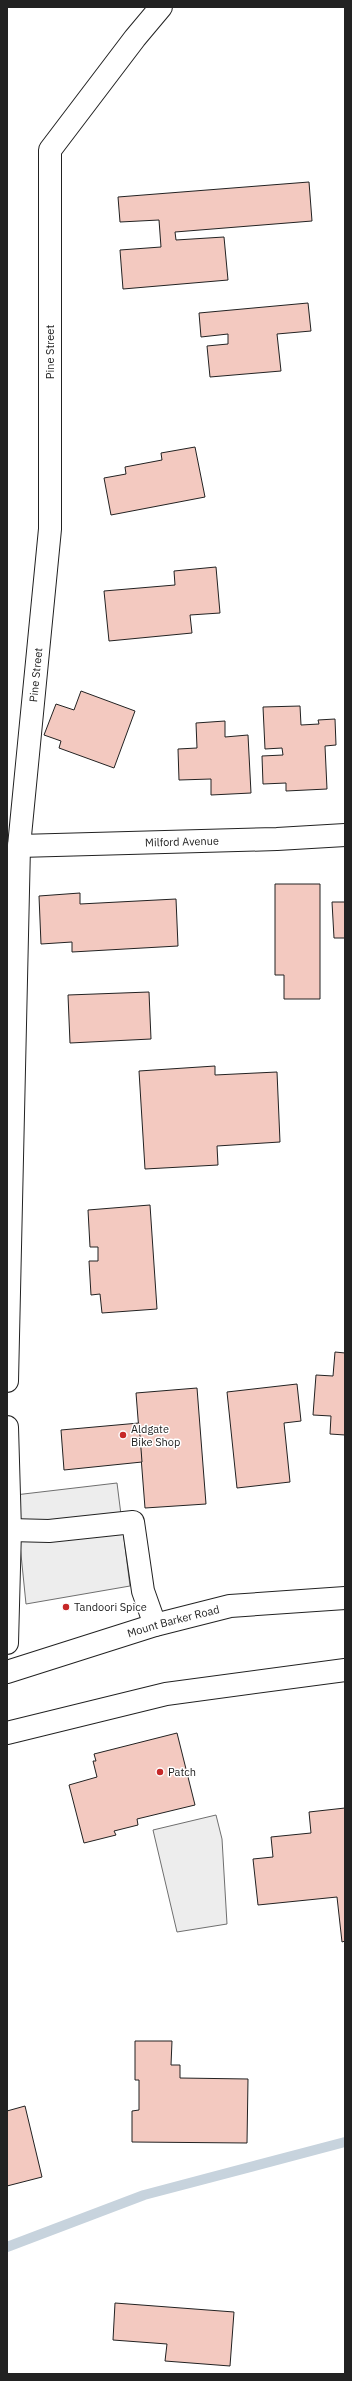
<svg xmlns="http://www.w3.org/2000/svg" width="352" height="2381" font-family="'IBM Plex Sans',sans-serif">
	<rect width="100%" height="100%" fill="#fff"/>
	<!-- parking -->
	<g fill="#ededed" stroke="#6f6f6f">
		<path d="M117,1483L130,1586L26,1604L15,1495Z"/>
		<path d="M216,1815L222,1839L227,1924L177,1932L153,1830Z"/>
	</g>
	<g fill="none" stroke-linecap="round" stroke-linejoin="round">
		<!-- stream -->
		<path stroke="#c7d3dd" stroke-width="10" d="M7,2247L144,2195L345,2142"/>
	</g>
	<!-- building -->
	<g fill="#f3c9c0" stroke="#222">
		<path d="M309,182L312,221L175,232L176,240L224,237L228,280L123,289L120,250L161,247L159,220L120,222L118,197Z"/>
		<path d="M308,303L311,331L277,334L281,371L210,377L207,346L228,344V334L201,337L199,313Z"/>
		<path d="M195,447L205,497L111,515L104,478L126,474L125,467L162,460L161,453Z"/>
		<path d="M216,567L220,613L190,615L192,633L109,641L104,591L175,585L174,571Z"/>
		<path d="M81,691L135,711L114,768L59,748L61,741L44,735L56,704L74,710Z"/>
		<path d="M300,706L301,725L319,724L318,720L335,719L336,745L325,746L327,789L286,791V783L263,784L262,756L283,755L282,748L265,749L263,707Z"/>
		<path d="M225,721V737L248,735L251,793L211,795V779L179,780L178,749L197,748L196,723Z"/>
		<path d="M275,884H320V999H284V975H275Z"/>
		<path d="M80,893V904L176,899L178,946L72,952V942L41,944L39,896Z"/>
		<path d="M332,902H345V938H334Z"/>
		<path d="M149,992L151,1039L70,1043L68,995Z"/>
		<path d="M215,1066V1075L277,1072L280,1142L217,1146L218,1165L145,1169L139,1071Z"/>
		<path d="M150,1205L157,1309L102,1313L100,1294L91,1295L89,1261H98V1247H90L88,1210Z"/>
		<path d="M335,1352L345,1353V1435L330,1434L331,1416L313,1415L316,1375L333,1376Z"/>
		<path d="M297,1384L301,1421L284,1423L290,1482L237,1488L227,1392Z"/>
		<path d="M197,1388L206,1504L145,1508L136,1393Z"/>
		<path d="M139,1423L142,1462L64,1470L61,1430Z"/>
		<path d="M177,1733L195,1805L137,1819L138,1825L114,1831L116,1835L84,1843L69,1785L97,1777L93,1761H96L94,1754Z"/>
		<path d="M345,1808V1941L342,1942L337,1897L258,1905L253,1859L273,1857L271,1837L311,1833L309,1812Z"/>
		<path d="M135,2041H172L171,2065H180V2078L248,2079L247,2143L132,2142V2111L139,2110V2080H135Z"/>
		<path d="M25,2106L42,2177L7,2186V2111Z"/>
		<path d="M115,2303L234,2312L230,2366L165,2361L167,2344L113,2340Z"/>
	</g>
	<g fill="none" stroke-linecap="round" stroke-linejoin="round">
		<defs>
			<g id="minor">
				<path id="s1" d="M19,846L277,839L345,835"/>
				<path id="s2" d="M7,1381L19,846L50,529V150L135,38L161,7"/>
				<path d="M7,1427L10,1530L7,1643"/>
				<path d="M10,1530L49,1531L133,1522L143,1591L155,1625"/>
				<path d="M7,1733L166,1694L345,1670"/>
			</g>
			<g id="major">
				<path id="s3" d="M7,1672L155,1625L230,1606L345,1598"/>
			</g>
		</defs>
		<!-- minor casing -->
		<use href="#minor" stroke="#222" stroke-width="24"/>
		<!-- major casing -->
		<use href="#major" stroke="#222" stroke-width="24"/>
		<!-- minor -->
		<use href="#minor" stroke="#fff" stroke-width="22"/>
		<!-- major -->
		<use href="#major" stroke="#fff" stroke-width="22"/>
	</g>
	<!-- markers -->
	<g fill="#c62828" stroke="#fff" stroke-width="1.5">
		<circle cx="123" cy="1435" r="4"/>
		<circle cx="66" cy="1607" r="4"/>
		<circle cx="160" cy="1772" r="4"/>
	</g>
	<g text-anchor="middle" dominant-baseline="central" stroke-width="3" stroke-linejoin="round" paint-order="stroke">
		<!-- street labels -->
		<g font-size="11" fill="#222" stroke="#fff">
			<text transform="translate(50 352) rotate(-90)">Pine Street</text>
			<text stroke="none"><textPath href="#s2" startOffset="707">Pine Street</textPath></text>
			<text stroke="none"><textPath href="#s1" startOffset="163">Milford Avenue</textPath></text>
			<text stroke="none"><textPath href="#s3" startOffset="174">Mount Barker Road</textPath></text>
		</g>
		<!-- poi labels -->
		<g font-size="11" fill="#222" stroke="#fff" text-anchor="start">
			<text x="131" y="1429">Aldgate<tspan x="131" dy="13">Bike Shop</tspan></text>
			<text x="74" y="1607">Tandoori Spice</text>
			<text x="168" y="1772">Patch</text>
		</g>
	</g>
	<!-- border -->
	<rect width="352" height="2381" fill="none" stroke="#222222" stroke-width="16"/>
</svg>
